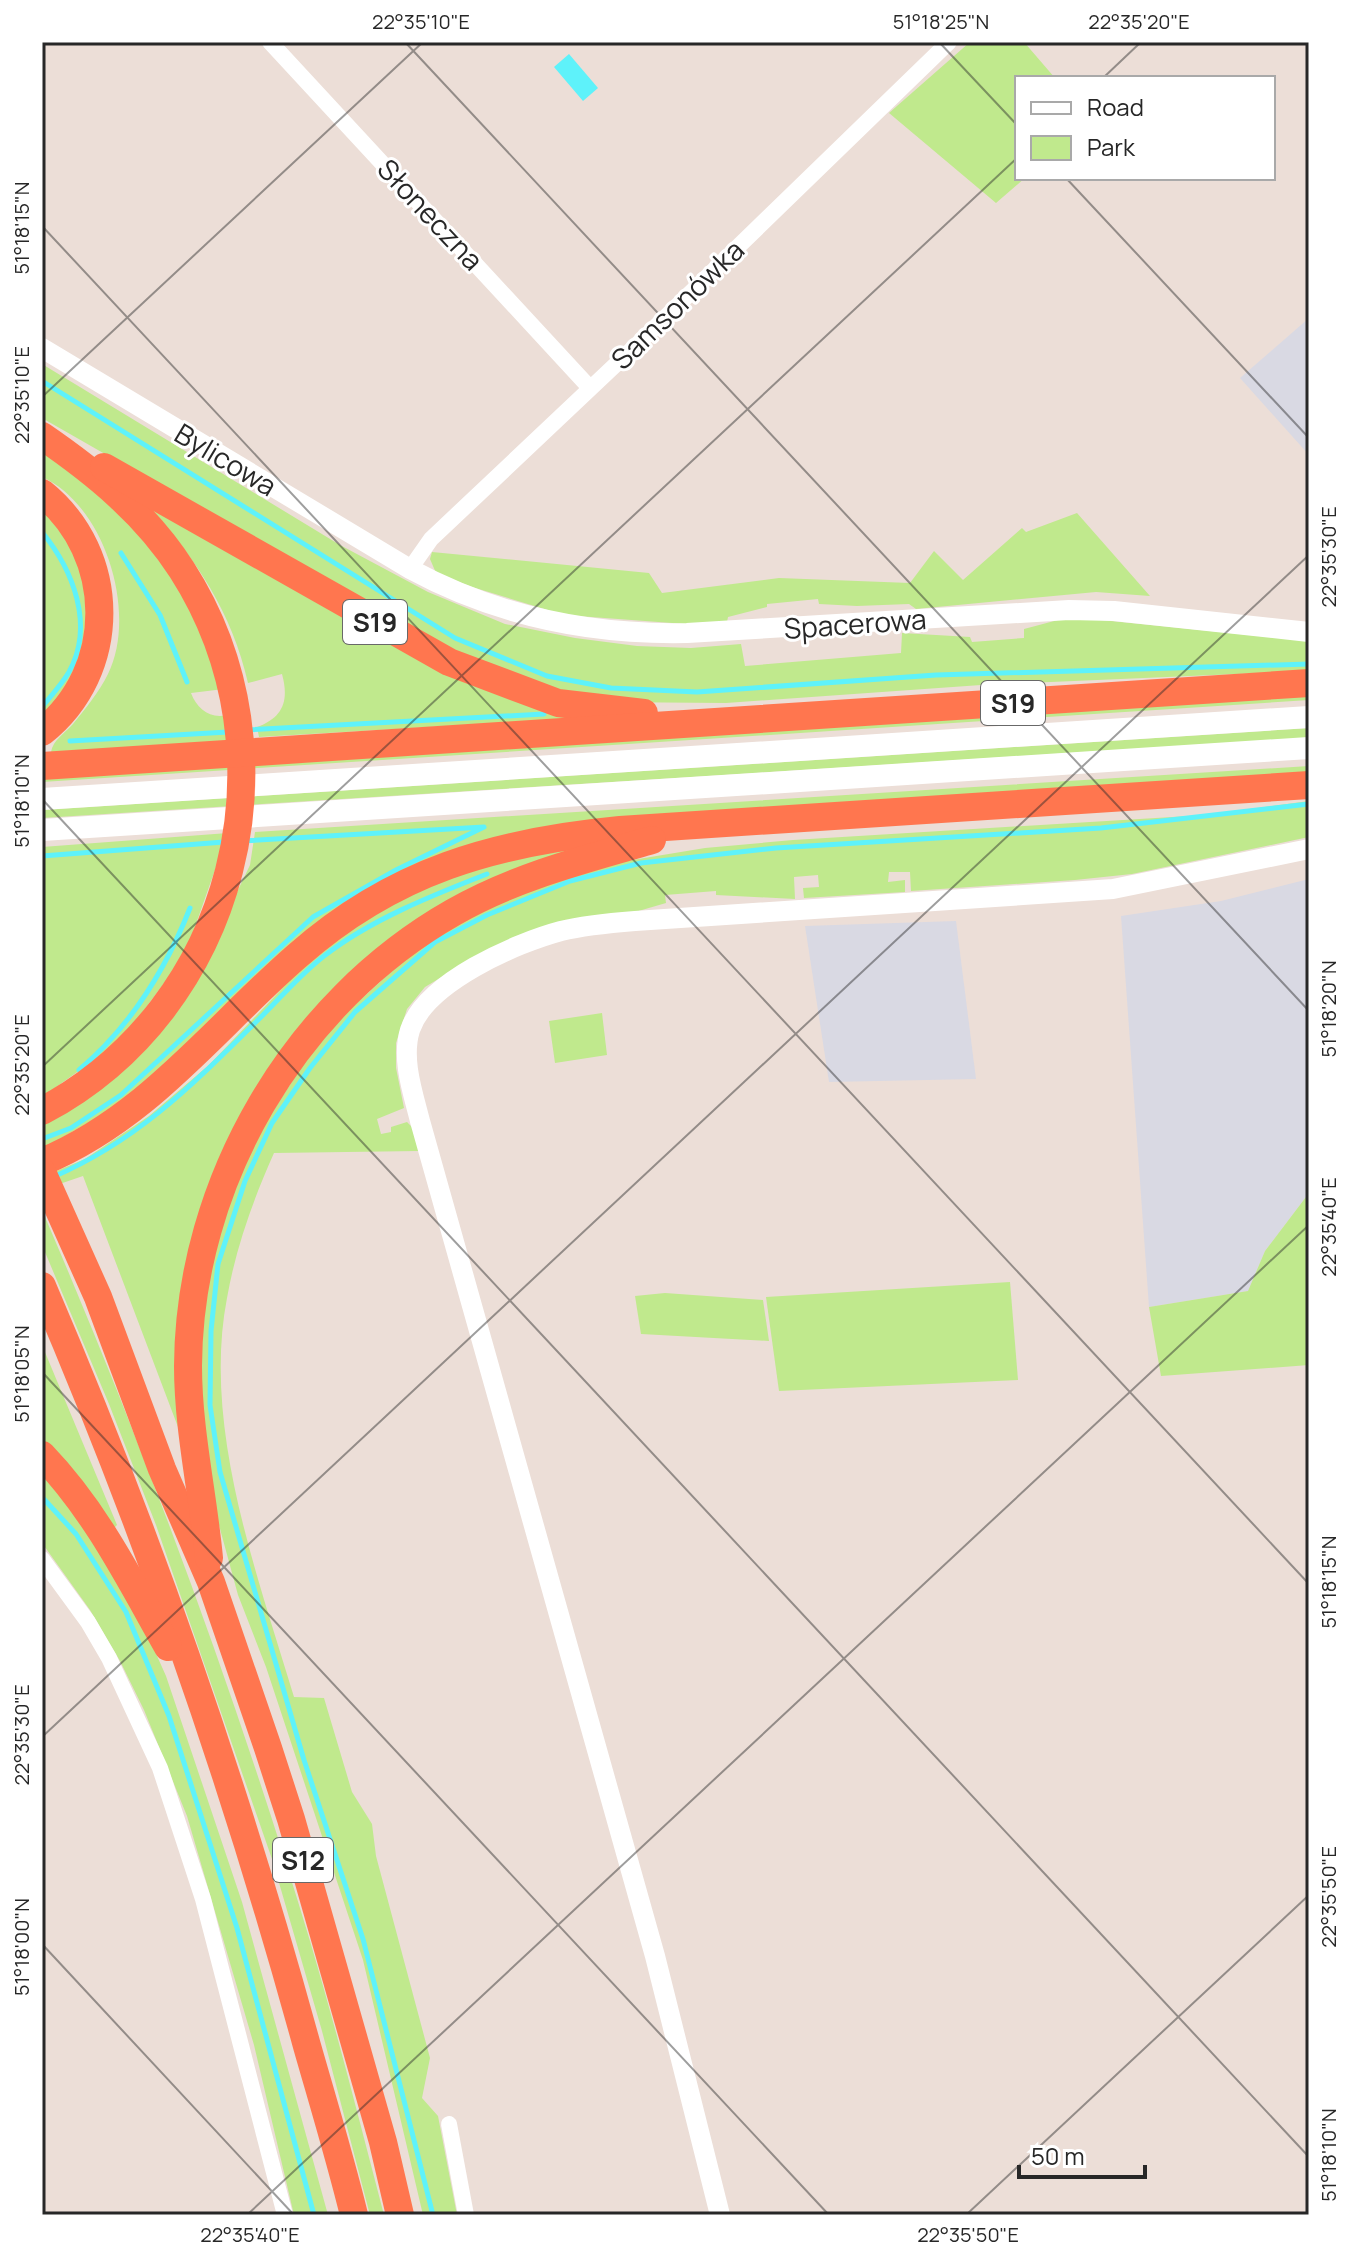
<svg xmlns="http://www.w3.org/2000/svg" width="1351" height="2257" font-family="Manrope,sans-serif">
	<rect width="100%" height="100%" fill="#ecded7"/>
	<!-- industrial -->
	<g fill="#d9d9e3">
		<path d="M1309,318V455L1240,378Z"/>
		<path d="M1309,879V1193L1265,1251L1248,1291L1149,1307L1121,916L1221,901Z"/>
		<path d="M956,921L976,1079L829,1082L805,926Z"/>
	</g>
	<!-- green -->
	<g fill="#c0e98d">
		<path d="M970,42H1024L1055,78H1017V178H1025L996,203L889,113Z"/>
		<path d="M42,364L340,545L428,592L505,624L575,638L637,646L691,648L741,644L745,666L901,653L902,633L970,637L972,642L1024,638V629L1058,620L1091,619L1309,641V671L981,685L726,703L601,702L511,676L416,632L42,418Z"/>
		<path d="M42,451L87,478L179,576L224,689L191,693C197,709 210,719 227,715L230,743L51,752C53,740 65,733 73,724C86,708 99,692 108,674C138,613 105,505 42,477Z"/>
		<path d="M147,505L582,718L259,737L257,727C284,717 289,700 282,674L248,683C232,612 195,557 147,505Z"/>
		<path d="M42,510L69,540L86,578L91,619L73,684L42,719Z"/>
		<path d="M1077,513L1150,596L1096,592L916,609L909,604L857,606L819,604L818,599L767,604V607L728,617L726,627L564,615L472,587L436,573L430,559L432,552L649,573L662,593L779,578L910,583L934,551L963,580L1022,528L1026,532Z"/>
		<path d="M1309,690V700L42,782V770Z"/>
		<path d="M1309,728V738L42,818V810Z"/>
		<path d="M1309,766V776L438,856L135,1096L42,1149V1120L70,1106L227,913L250,865L255,832Z"/>
		<path d="M1309,801V837L1132,874L1075,880L911,891L910,872H889L888,882L905,880V892L804,898L803,888L819,887L818,875L794,877L795,899L716,895V891L665,895L666,903L470,960L425,987L407,1009L396,1043V1068L404,1108L377,1119L381,1134L391,1132V1127L407,1122L412,1127L419,1151L274,1153C253,1200 236,1247 227,1298C202,1427 257,1574 294,1697L324,1698L352,1792L372,1824L376,1856L430,2058L422,2098L438,2116L457,2215H423L363,1960L266,1667L238,1595L207,1481L196,1396L207,1267L241,1161L322,1035L404,960L455,924L508,895L596,866L705,848L793,840L1205,815Z"/>
		<path d="M228,833L185,955L121,1041L42,1097V847Z"/>
		<path d="M594,843L459,900L245,1112L178,1427L83,1176L42,1190V1177L85,1159L149,1116L209,1065L317,952L394,901L498,860Z"/>
		<path d="M602,1013L607,1055L555,1063L549,1021Z"/>
		<path d="M1309,1193V1365L1161,1376L1149,1307L1248,1291L1265,1251Z"/>
		<path d="M42,1210C145,1449 235,1692 310,1941C337,2032 360,2123 384,2215H370L322,2031L273,1862L156,1525L109,1404L42,1245Z"/>
		<path d="M1010,1282L1018,1380L779,1391L766,1297Z"/>
		<path d="M665,1293L763,1300L769,1341L641,1334L635,1296Z"/>
		<path d="M42,1345L117,1525L112,1530L42,1440Z"/>
		<path d="M42,1471L74,1510L132,1600L166,1676L242,1902L328,2215H294L254,2045L187,1816L144,1710L120,1661L90,1610L42,1543Z"/>
	</g>
	<!-- water -->
	<path fill="#5ef2fa" d="M569,54L598,88L583,101L554,67Z"/>
	<g fill="none" stroke-linecap="round" stroke-linejoin="round">
		<!-- stream -->
		<g stroke="#5ef2fa" stroke-width="5">
			<path d="M42,381L455,638L547,676L611,688L697,692L936,675L1309,664"/>
			<path d="M42,532C73,570 95,625 69,672C62,684 51,696 42,707"/>
			<path d="M121,553L160,615L187,682"/>
			<path d="M246,730L544,714"/>
			<path d="M70,741L228,732"/>
			<path d="M42,856L224,842"/>
			<path d="M79,1070C130,1027 166,969 190,908"/>
			<path d="M42,1139L71,1128L121,1095L313,917L396,870L484,827L242,841"/>
			<path d="M53,1177C141,1139 196,1081 263,1015C283,995 302,973 324,956C370,920 433,895 487,874"/>
			<path d="M42,1497L76,1534L126,1612L169,1716L237,1928L314,2215"/>
			<path d="M433,2215L363,1939L304,1760L220,1472L210,1405L211,1331L218,1264L245,1181L272,1123L310,1068L355,1012L435,942L487,915L570,881L641,863L776,848L1101,828L1309,804"/>
		</g>
		<!-- minor -->
		<g stroke="#fff" stroke-width="16">
			<path d="M270,42L590,388"/>
			<path d="M410,569L431,539L647,335L949,42"/>
			<path d="M42,1559L88,1622L109,1658L160,1768L203,1899L285,2215"/>
			<path d="M449,2124L466,2215"/>
		</g>
		<!-- tertiary -->
		<g stroke="#fff" stroke-width="20">
			<path d="M42,348L410,569C495,615 590,635 687,633L1069,610L1114,611L1309,632"/>
			<path d="M720,2215L655,1956L420,1121C413,1093 401,1059 410,1030C426,982 516,943 561,931C586,925 610,923 635,921L1113,889L1309,849"/>
		</g>
		<!-- secondary -->
		<g stroke="#fff" stroke-width="22">
			<path d="M42,799L1309,717"/>
			<path d="M42,830L1309,748"/>
		</g>
		<!-- motorway -->
		<g stroke="#ff764f" stroke-width="28">
			<path d="M42,436C96,473 146,514 182,570C300,754 236,1008 42,1111"/>
			<path d="M104,467L449,662L558,703L644,713"/>
			<path d="M42,493C118,554 119,671 42,732"/>
			<path d="M42,766L1309,683"/>
			<path d="M42,1162C149,1117 213,1029 297,956C393,871 495,842 620,830L1309,785"/>
			<path d="M42,1172L98,1297L162,1469L211,1582L268,1748L291,1819L383,2142L400,2215"/>
			<path d="M42,1286C148,1533 236,1787 307,2046C323,2102 340,2158 354,2215"/>
			<path d="M42,1455C96,1511 130,1580 168,1647"/>
			<path d="M209,1558C203,1494 188,1430 188,1366C189,1182 295,1002 454,912C515,877 585,859 652,840"/>
		</g>
	</g>
	<!-- ticks -->
	<path fill="none" stroke="#272727" stroke-width="2" stroke-opacity="0.45" d="M405,42L1309,1011M939,42L1017,125M1103,78L1141,42M1066,178L1309,438M42,226L1309,1584M42,397L423,42M42,799L1309,2157M42,1067L1017,158M42,1372L829,2215M42,1737L1309,555M42,1944L294,2215M247,2215L1309,1225M966,2215L1309,1895"/>
	<g text-anchor="middle" dominant-baseline="central" stroke-width="6" stroke-linejoin="round" paint-order="stroke">
		<!-- shield labels -->
		<g fill="#fff" stroke="#686868" stroke-width="2">
			<rect x="343" y="600" width="64" height="44" rx="6"/>
			<rect x="981" y="681" width="64" height="44" rx="6"/>
			<rect x="273" y="1838" width="60" height="44" rx="6"/>
		</g>
		<g font-size="26" font-weight="bold" fill="#272727">
			<text x="375" y="622">S19</text>
			<text x="1013" y="703">S19</text>
			<text x="303" y="1860">S12</text>
		</g>
		<!-- street labels -->
		<g font-size="28" fill="#272727" stroke="#fff">
			<text transform="translate(431 214) rotate(47)">Słoneczna</text>
			<text transform="translate(677 304) rotate(-44)">Samsonówka</text>
			<text transform="translate(226 459) rotate(31)">Bylicowa</text>
			<text transform="translate(855 623) rotate(-4)">Spacerowa</text>
		</g>
	</g>
	<!-- border -->
	<rect width="1351" height="2257" fill="none" stroke="#ffffff" stroke-width="88"/>
	<!-- legend -->
	<rect x="1015" y="76" width="260" height="104" fill="#ffffff" stroke="#a9a9a9" stroke-width="2"/>
	<rect x="1031" y="102" width="40" height="12" fill="#ffffff" stroke="#a9a9a9" stroke-width="2"/>
	<text x="1087" y="116" font-size="24" fill="#272727">Road</text>
	<rect x="1031" y="136" width="40" height="24" fill="#c0e98d" stroke="#a9a9a9" stroke-width="2"/>
	<text x="1087" y="156" font-size="24" fill="#272727">Park</text>
	<!-- scale -->
	<path d="M1019 2165v12h126v-12" fill="none" stroke="#272727" stroke-width="4"/>
	<text x="1031" y="2165" font-size="24" fill="#272727" stroke="#ffffff" stroke-width="6" paint-order="stroke">50 m</text>
	<rect x="44" y="44" width="1263" height="2169" fill="none" stroke="#272727" stroke-width="3"/>
	<g font-size="20" text-anchor="middle" fill="#272727">
		<text x="421" y="29">22°35'10"E</text>
		<text x="941" y="29">51°18'25"N</text>
		<text x="1139" y="29">22°35'20"E</text>
		<text transform="translate(22 228) rotate(-90)" y="7">51°18'15"N</text>
		<text transform="translate(22 395) rotate(-90)" y="7">22°35'10"E</text>
		<text transform="translate(1329 557) rotate(-90)" y="7">22°35'30"E</text>
		<text transform="translate(22 801) rotate(-90)" y="7">51°18'10"N</text>
		<text transform="translate(1329 1009) rotate(-90)" y="7">51°18'20"N</text>
		<text transform="translate(22 1065) rotate(-90)" y="7">22°35'20"E</text>
		<text transform="translate(1329 1227) rotate(-90)" y="7">22°35'40"E</text>
		<text transform="translate(22 1374) rotate(-90)" y="7">51°18'05"N</text>
		<text transform="translate(1329 1582) rotate(-90)" y="7">51°18'15"N</text>
		<text transform="translate(22 1735) rotate(-90)" y="7">22°35'30"E</text>
		<text transform="translate(1329 1897) rotate(-90)" y="7">22°35'50"E</text>
		<text transform="translate(22 1947) rotate(-90)" y="7">51°18'00"N</text>
		<text transform="translate(1329 2155) rotate(-90)" y="7">51°18'10"N</text>
		<text x="250" y="2242">22°35'40"E</text>
		<text x="968" y="2242">22°35'50"E</text>
	</g>
</svg>
